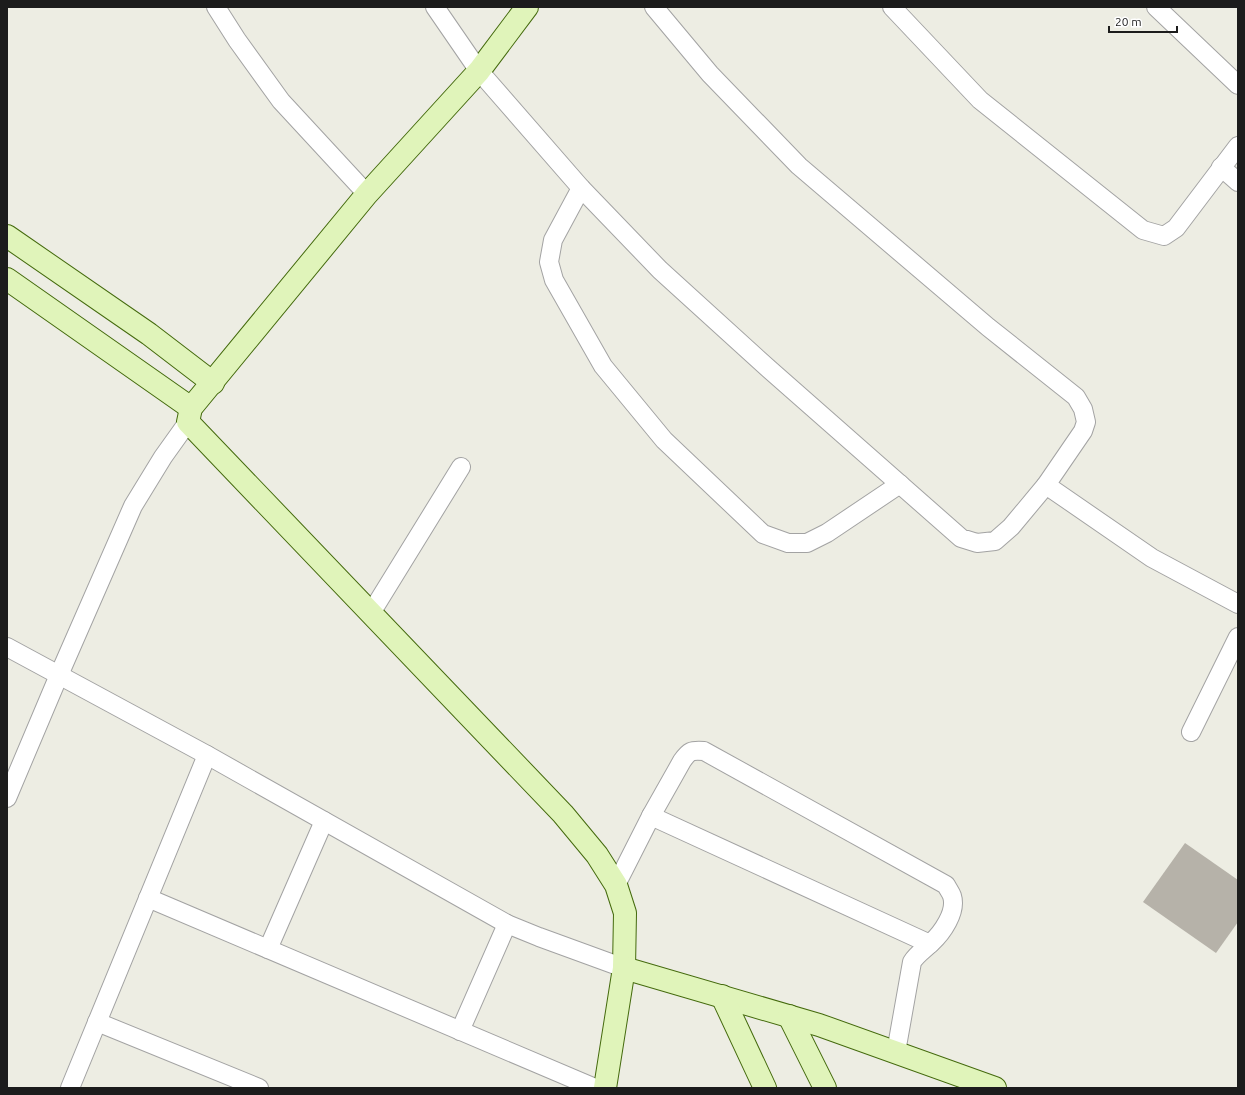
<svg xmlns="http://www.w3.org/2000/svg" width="1245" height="1095" font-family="Ubuntu,sans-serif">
	<rect width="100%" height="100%" fill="#edede3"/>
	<!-- building -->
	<path fill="#b6b2a9" d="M1185,843L1238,880V922L1216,953L1143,902Z"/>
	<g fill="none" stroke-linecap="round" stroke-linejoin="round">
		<defs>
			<g id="street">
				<path d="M216,7L237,40L281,101L367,194"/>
				<path d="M435,7L479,71L581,188L660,270L769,369L961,538L977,543L995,541L1011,527L1046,485L1083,431L1086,422L1083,409L1076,397L988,327L799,166L710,74L654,7"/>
				<path d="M892,7L980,100L1143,230L1164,236L1176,228L1238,146"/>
				<path d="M1156,7L1238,85"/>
				<path d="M1221,167L1238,182"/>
				<path d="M581,188L553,240L549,262L554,280L603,366L664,440L763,534L788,543H807L827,533L900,484"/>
				<path d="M1046,485L1152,558L1238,604"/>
				<path d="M371,613L461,467"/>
				<path d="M7,647L207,755L507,924L539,937L624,968"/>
				<path d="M1191,732L1238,637"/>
				<path d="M7,798L59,675L133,506L163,457L188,422"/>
				<path d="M651,816L930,944"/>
				<path d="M616,885L651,816L682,761C689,751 691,750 704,751L946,885C948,889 951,893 952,896C957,912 942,933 931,943C924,950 917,954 912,962L896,1052"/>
				<path d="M148,898L595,1088"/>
				<path d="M268,949L324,821"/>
				<path d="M97,1022L259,1088"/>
				<path d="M460,1031L507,924"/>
				<path d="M70,1088L207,755"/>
			</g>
			<g id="secondary">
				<path d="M527,7L479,71L367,194L191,408L188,422L563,814L597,855L616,885L625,913L624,968L605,1088"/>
				<path d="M7,236L149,334L213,383"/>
				<path d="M7,279L191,408"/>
				<path d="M624,968L819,1025L995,1088"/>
				<path d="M722,996L765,1088"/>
				<path d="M789,1016L825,1088"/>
			</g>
		</defs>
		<!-- street casing -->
		<use href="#street" stroke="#a3a3a3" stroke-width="20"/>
		<!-- secondary casing -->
		<use href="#secondary" stroke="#446a0d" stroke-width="24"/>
		<!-- street -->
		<use href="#street" stroke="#fff" stroke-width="18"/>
		<!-- secondary -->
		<use href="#secondary" stroke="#e0f4ba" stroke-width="22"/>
	</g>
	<!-- border -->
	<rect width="1245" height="1095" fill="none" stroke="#1c1c1c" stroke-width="16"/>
	<!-- scale -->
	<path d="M1109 26v6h68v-6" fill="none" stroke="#1c1c1c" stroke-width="2"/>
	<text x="1115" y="26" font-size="12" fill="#1c1c1c" stroke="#ffffff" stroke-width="3" paint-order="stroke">20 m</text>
</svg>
